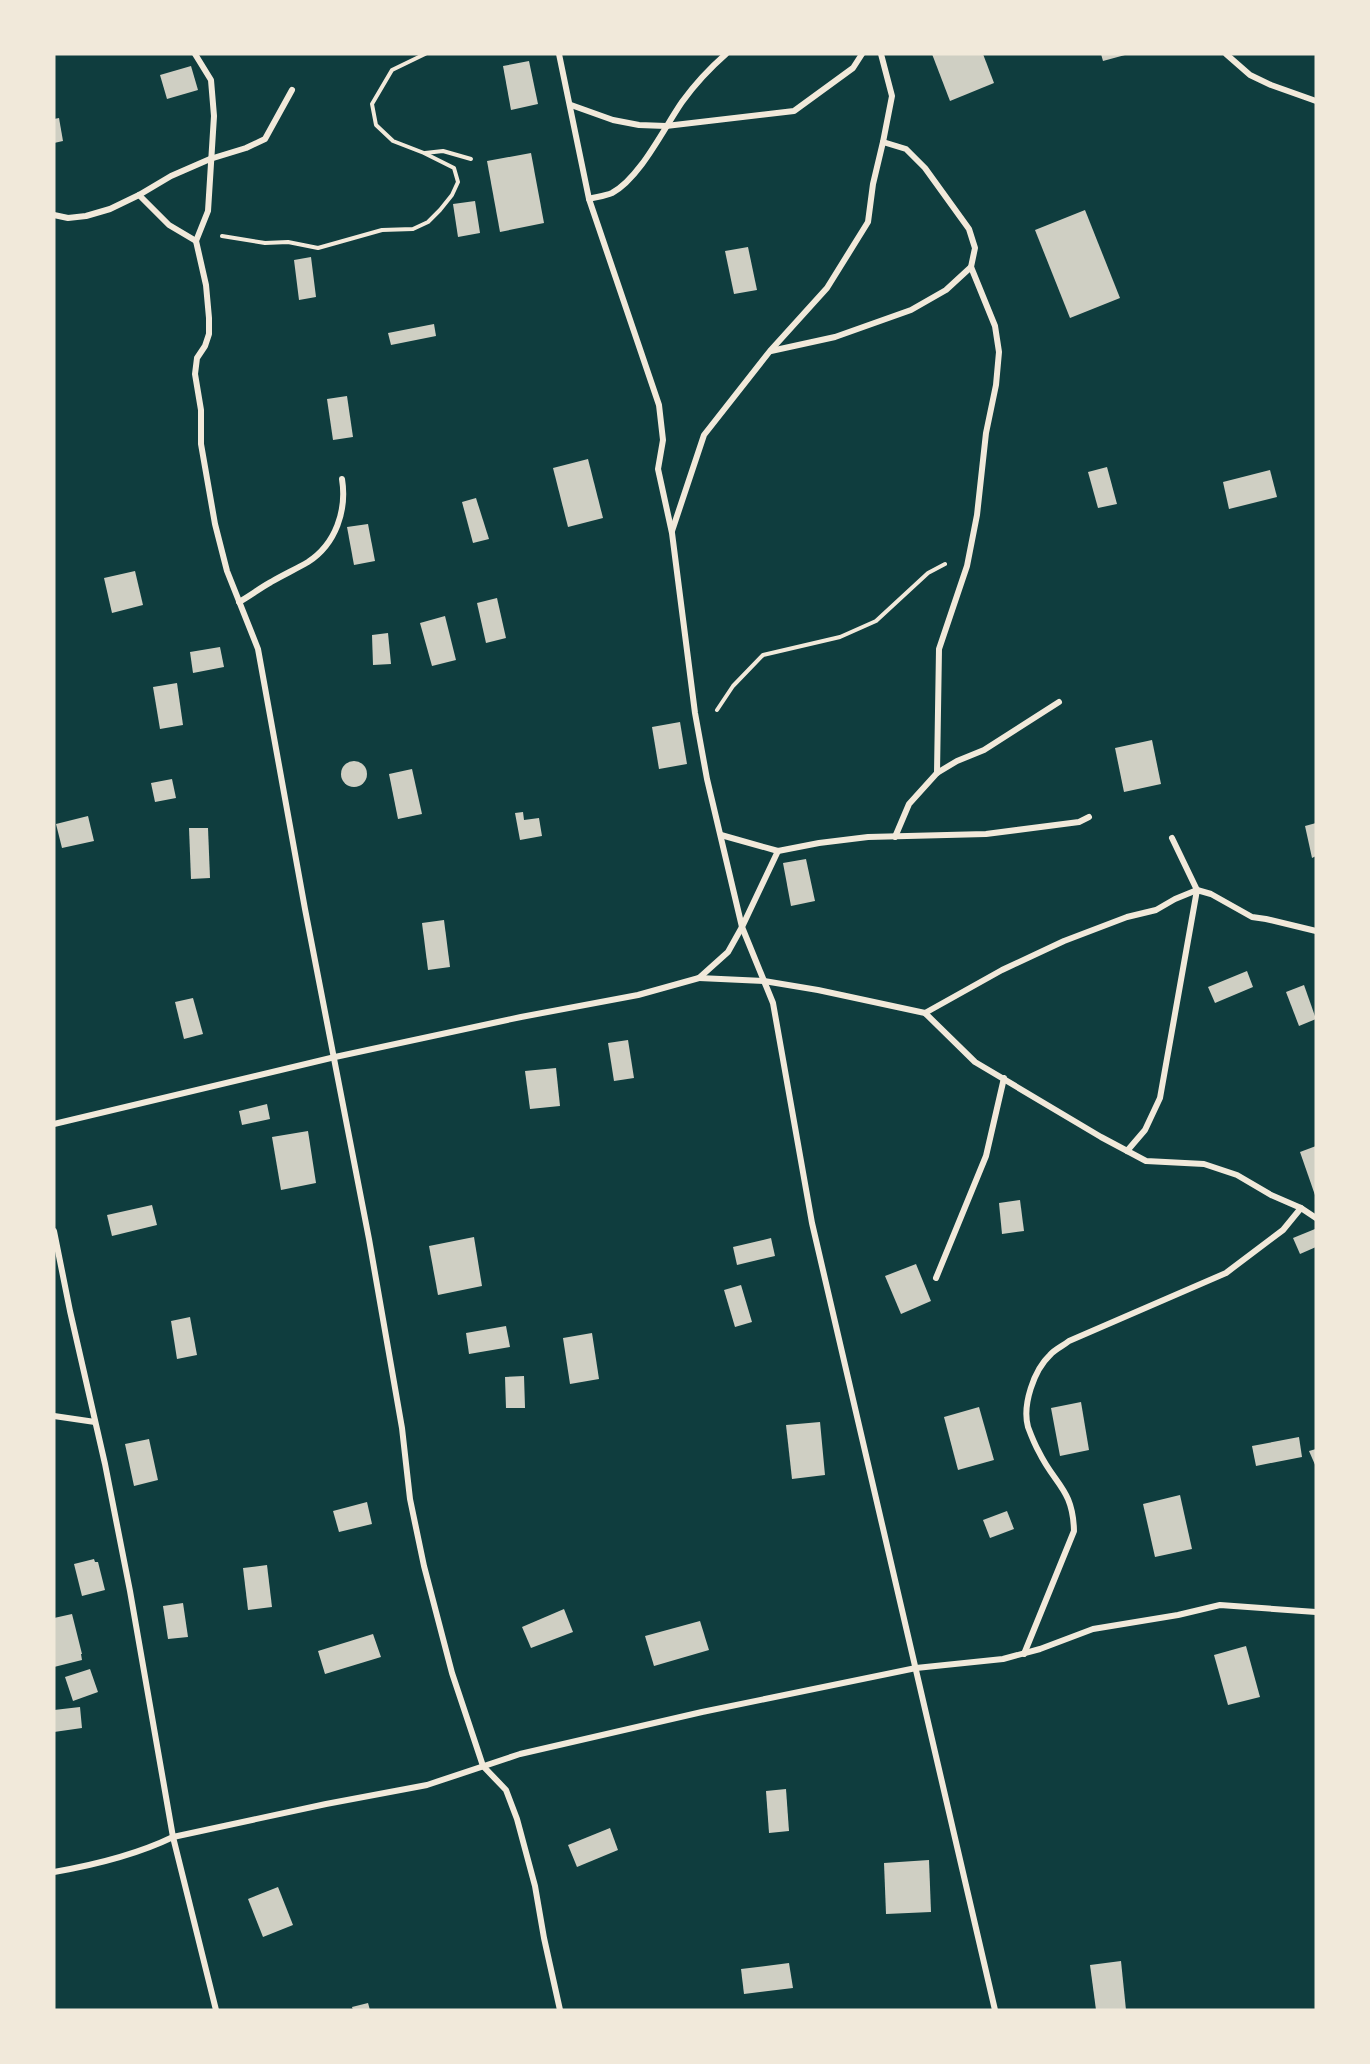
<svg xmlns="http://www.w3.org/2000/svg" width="1370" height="2064" font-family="'Fira Sans',sans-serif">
	<rect width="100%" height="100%" fill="#0f3d3e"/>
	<!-- building -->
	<g fill="#cfcfc3">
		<path d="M932,54H983L994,83L950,101Z"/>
		<path d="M1101,54H1124L1125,55L1103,61Z"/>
		<path d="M529,61L538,104L511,110L503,66Z"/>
		<path d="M191,66L198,90L167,99L160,75Z"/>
		<path d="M59,118L63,141L54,143V119Z"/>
		<path d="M531,153L544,223L500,232L487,161Z"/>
		<path d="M475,201L480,233L458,237L453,204Z"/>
		<path d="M1085,210L1120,298L1070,318L1035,230Z"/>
		<path d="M748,247L757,290L734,294L725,251Z"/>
		<path d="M311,257L316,297L299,300L294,260Z"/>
		<path d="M434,324L436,336L391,345L388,333Z"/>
		<path d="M347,396L353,437L333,440L327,399Z"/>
		<path d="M588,459L603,518L568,527L553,468Z"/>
		<path d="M1107,467L1117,504L1098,508L1088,472Z"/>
		<path d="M1270,470L1277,497L1229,509L1223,482Z"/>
		<path d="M476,498L489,539L473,543L462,502Z"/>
		<path d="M368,524L375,561L354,565L347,527Z"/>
		<path d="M135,571L143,605L112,613L104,578Z"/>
		<path d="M497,598L506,638L486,643L477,603Z"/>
		<path d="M445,616L456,660L432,666L420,623Z"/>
		<path d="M388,633L391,664L373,665L372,635Z"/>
		<path d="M220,647L224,667L193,673L190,652Z"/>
		<path d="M177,683L183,725L160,729L153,687Z"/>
		<path d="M680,722L687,764L659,769L652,727Z"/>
		<path d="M1152,740L1161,784L1124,792L1115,748Z"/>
		<circle cx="354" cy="774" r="13"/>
		<path d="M412,769L422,814L398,819L389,774Z"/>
		<path d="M172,779L176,798L155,802L151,783Z"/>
		<path d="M523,812L524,820L539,818L542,836L520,840L515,813Z"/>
		<path d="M88,816L94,841L62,848L56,824Z"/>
		<path d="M1316,823V856L1312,858L1305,826Z"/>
		<path d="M189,828H208L210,878L191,879Z"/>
		<path d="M806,859L815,901L791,906L783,863Z"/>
		<path d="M444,920L450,967L428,970L422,923Z"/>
		<path d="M1247,971L1253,987L1215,1003L1208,987Z"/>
		<path d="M1304,985L1316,1019L1299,1026L1286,992Z"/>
		<path d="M193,998L203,1034L184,1039L175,1002Z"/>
		<path d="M628,1040L634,1078L614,1081L608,1043Z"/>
		<path d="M556,1068L560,1106L530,1109L525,1071Z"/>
		<path d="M267,1104L270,1119L242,1125L239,1111Z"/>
		<path d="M308,1131L316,1183L281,1190L272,1137Z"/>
		<path d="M1316,1146V1198L1300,1152Z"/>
		<path d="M1020,1200L1024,1231L1002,1234L999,1203Z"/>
		<path d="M152,1205L157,1225L112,1236L107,1215Z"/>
		<path d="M1315,1229L1316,1247L1300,1254L1293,1238Z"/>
		<path d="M474,1237L482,1286L438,1295L429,1246Z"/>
		<path d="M771,1238L775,1256L737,1265L733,1247Z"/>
		<path d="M916,1264L931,1301L901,1314L885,1276Z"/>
		<path d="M741,1285L752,1322L735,1327L724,1290Z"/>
		<path d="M190,1317L197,1355L177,1359L171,1321Z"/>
		<path d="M506,1326L510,1347L469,1354L466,1333Z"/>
		<path d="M592,1333L599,1379L570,1384L563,1338Z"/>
		<path d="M524,1376L525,1408H506L505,1377Z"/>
		<path d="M1081,1402L1089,1450L1060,1456L1051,1408Z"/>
		<path d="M979,1407L994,1460L958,1470L944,1417Z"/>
		<path d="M820,1422L825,1475L792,1479L786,1425Z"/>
		<path d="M1299,1437L1302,1457L1256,1466L1252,1446Z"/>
		<path d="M149,1439L158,1480L134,1486L125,1444Z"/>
		<path d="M1316,1449V1467L1309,1451Z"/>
		<path d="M1180,1495L1192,1549L1155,1557L1143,1504Z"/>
		<path d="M367,1502L372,1524L339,1532L333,1511Z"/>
		<path d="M1007,1511L1014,1529L990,1538L983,1520Z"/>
		<path d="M94,1559L95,1562H98L105,1590L82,1596L74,1564Z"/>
		<path d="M267,1565L272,1607L248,1610L243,1568Z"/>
		<path d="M183,1603L188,1637L168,1639L163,1606Z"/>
		<path d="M564,1609L573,1632L531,1648L522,1627Z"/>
		<path d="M72,1614L82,1654H81L82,1660L54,1667V1618Z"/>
		<path d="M700,1621L709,1650L654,1666L645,1636Z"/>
		<path d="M373,1634L381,1657L325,1674L318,1651Z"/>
		<path d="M1246,1646L1260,1697L1228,1705L1214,1655Z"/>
		<path d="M90,1669L98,1692L73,1701L65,1677Z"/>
		<path d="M80,1707L82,1728L54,1732V1710Z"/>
		<path d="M786,1789L789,1831L769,1833L766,1791Z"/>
		<path d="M610,1828L618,1850L577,1867L568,1845Z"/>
		<path d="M929,1860L931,1912L886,1914L884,1863Z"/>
		<path d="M278,1887L293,1925L263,1937L248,1899Z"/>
		<path d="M1121,1961L1126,2010H1096L1090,1965Z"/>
		<path d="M789,1963L793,1988L744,1994L741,1969Z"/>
		<path d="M368,2003L370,2010H353L352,2007Z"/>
	</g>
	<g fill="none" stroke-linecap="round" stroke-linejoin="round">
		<!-- path -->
		<g stroke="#f1e9da" stroke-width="4">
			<path d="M425,153L443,151L471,159"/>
			<path d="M222,236L265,243L288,242L318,248L382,230L413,229L428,222L440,210L452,195L458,182L454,168L424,153L393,141L376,125L372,104L392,70L425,54"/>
			<path d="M717,710L733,686L763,655L840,637L876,621L928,573L945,564"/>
		</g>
		<!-- minor -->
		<g stroke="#f1e9da" stroke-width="6">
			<path d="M195,54L211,80L214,116L208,211L196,241"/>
			<path d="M559,54L589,199L659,405L663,440L658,469L672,533L695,713L707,779L742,927L773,1003L812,1223L995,2010"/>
			<path d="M1226,54L1250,75L1271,85L1316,101"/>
			<path d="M571,105L613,120L639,125L666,126L794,111L853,68L862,54"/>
			<path d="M883,142L906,149L925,168L969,229L975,248L971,267L995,326L999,352L996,385L986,433L977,515L967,566L939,649L937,773"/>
			<path d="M139,195L169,225L196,241L206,285L209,318V334L205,346L197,358L195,374L201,410V444L215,524L227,571L258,649L305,909L369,1239L402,1428L410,1499L424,1566L452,1673L483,1766L506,1790L517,1819L535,1886L544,1938L560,2010"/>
			<path d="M589,199C596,197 605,196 612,193C640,178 664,128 682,102C695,84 710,68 726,54"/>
			<path d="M54,215L68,218L86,216L110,209L139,195L171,176L210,159L246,148L265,139L292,90"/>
			<path d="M771,351L835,337L911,310L946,290L971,267"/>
			<path d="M672,531L704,435L770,351L827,288L868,222L873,184L883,142L892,96L881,54"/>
			<path d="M239,602C250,596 260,588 271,582C283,575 296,569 308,562C336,544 347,510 342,479"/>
			<path d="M721,835L778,851L819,843L868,837L986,834L1079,822L1089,817"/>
			<path d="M895,837L909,804L937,773L957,761L984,750L1059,702"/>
			<path d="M699,978L764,981L818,990L925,1013L975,1062L1101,1137L1146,1161L1204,1164L1237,1175L1271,1195L1301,1208L1316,1218"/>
			<path d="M925,1013L1002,970L1064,941L1127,917L1156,910L1175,899L1197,890L1172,838"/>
			<path d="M54,1124L335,1057L521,1017L638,995L699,978L728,952L742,927L778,851"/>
			<path d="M1127,1151L1145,1130L1160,1098L1197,890L1211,894L1252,917L1266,919L1316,931"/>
			<path d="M54,1231L70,1311L105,1464L130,1591L173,1837L216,2010"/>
			<path d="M936,1278L986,1156L1004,1078"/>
			<path d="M54,1416L95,1422"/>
			<path d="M1024,1654L1074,1531C1073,1489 1055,1485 1039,1452C1035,1445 1031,1435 1028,1427C1022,1405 1034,1370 1050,1355C1055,1349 1063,1346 1069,1341L1226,1273L1283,1230L1301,1208"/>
			<path d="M54,1872C94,1865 136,1855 173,1837L326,1804L427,1785L520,1754L702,1712L916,1668L1003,1659L1040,1649L1093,1629L1178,1615L1220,1605L1316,1612"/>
		</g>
	</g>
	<!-- border -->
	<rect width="1370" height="2064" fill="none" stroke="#f1e9da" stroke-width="111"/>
</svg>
